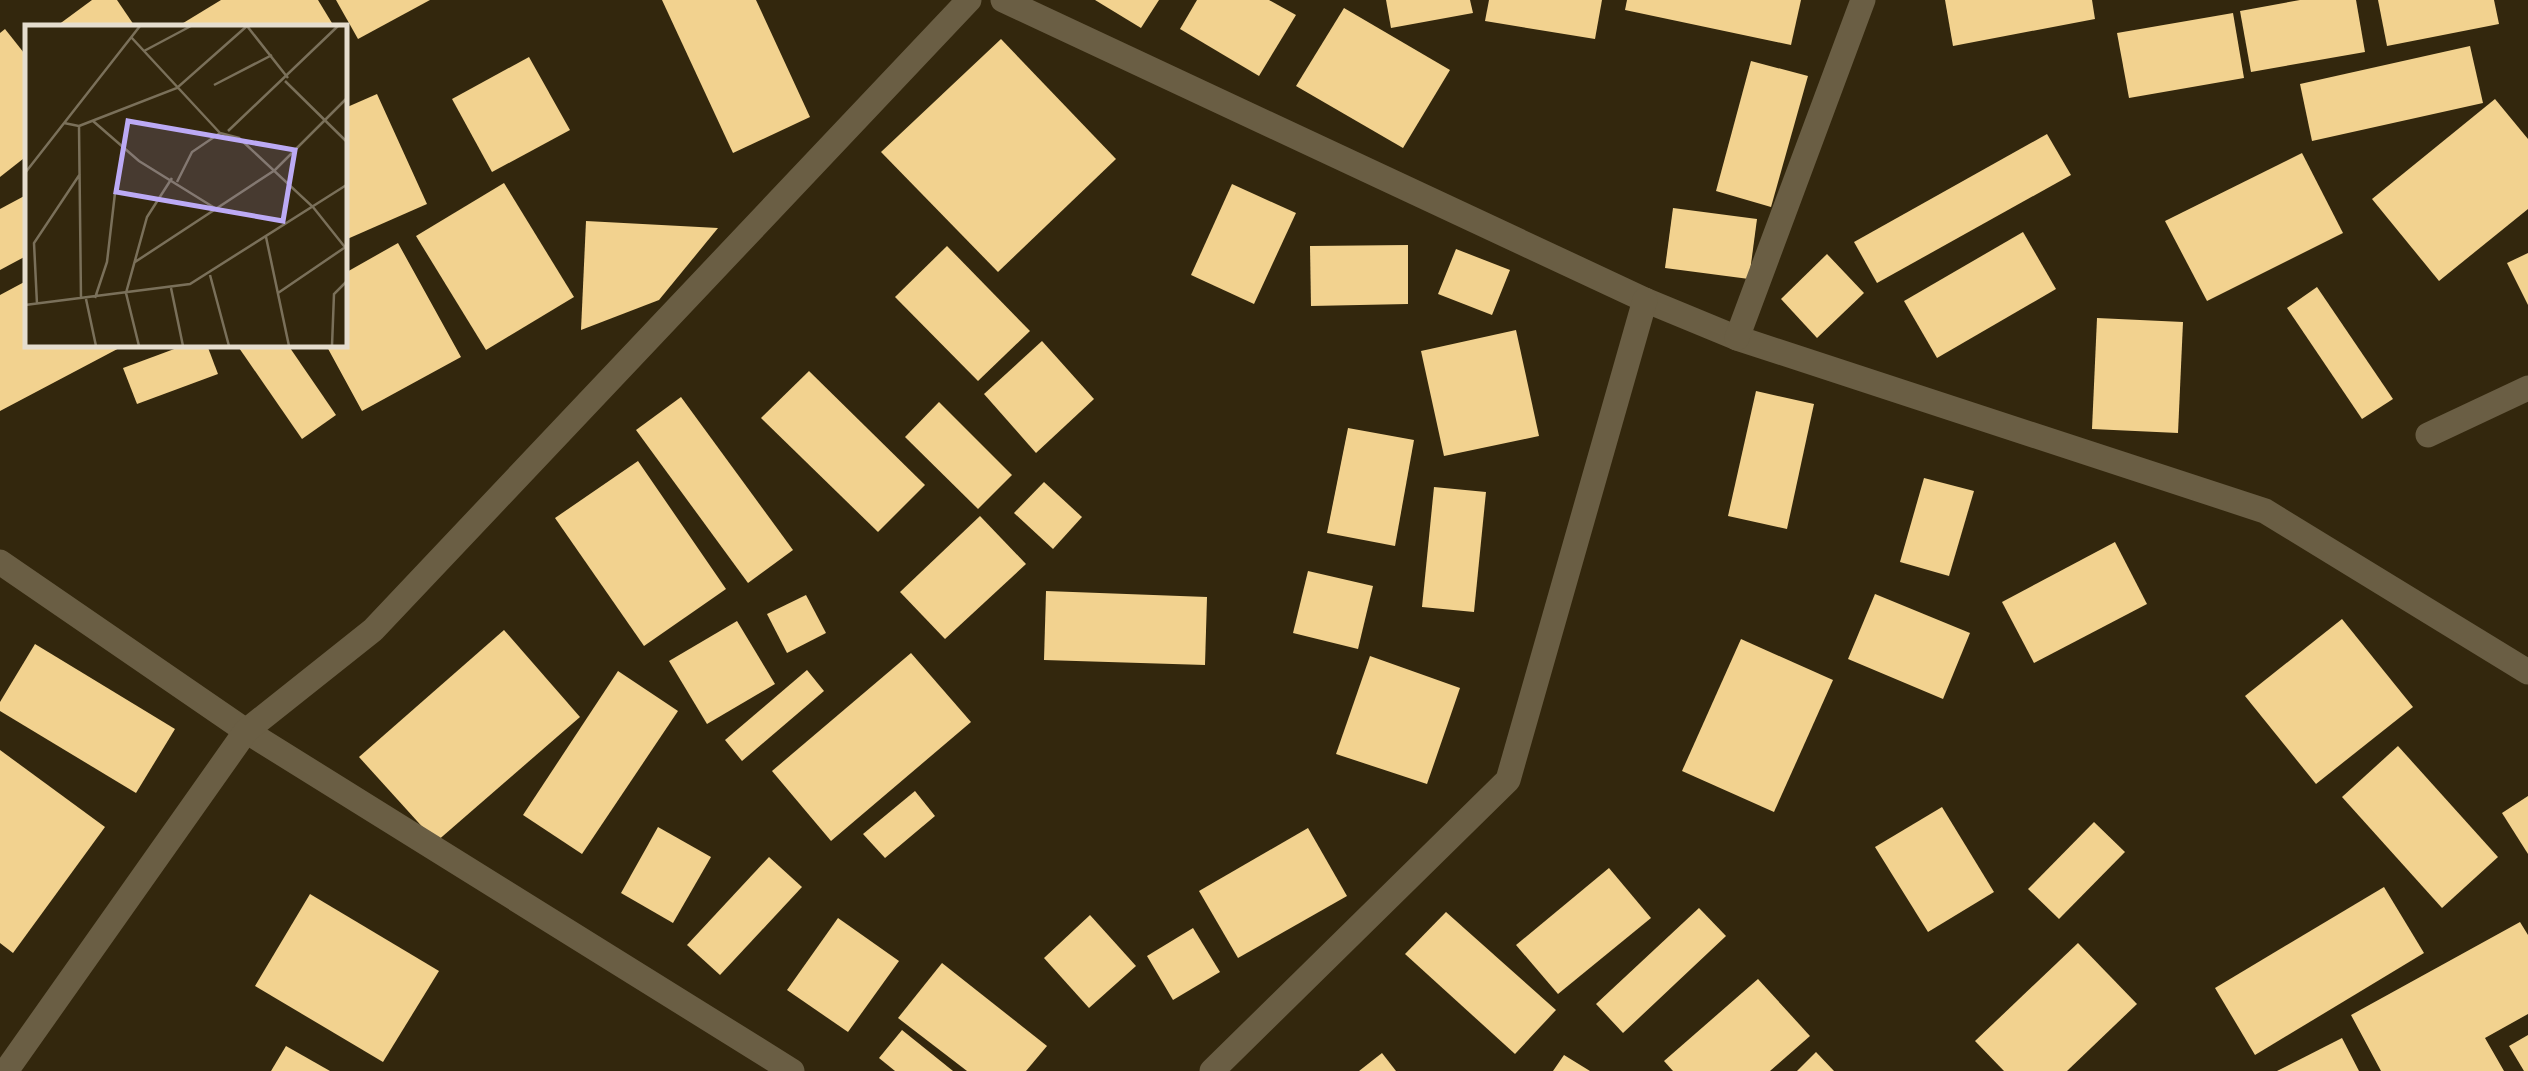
<svg xmlns="http://www.w3.org/2000/svg" width="2528" height="1071" font-family="Overpass,sans-serif">
	<rect width="100%" height="100%" fill="#33270d"/>
	<!-- building -->
	<g fill="#f2d28f">
		<path d="M92,0H117L136,28H54Z"/>
		<path d="M221,0H318L335,28H175Z"/>
		<path d="M336,0H430L358,39Z"/>
		<path d="M662,0H756L810,117L733,153Z"/>
		<path d="M1095,0H1159L1141,28Z"/>
		<path d="M1197,0H1269L1296,15L1259,76L1180,29Z"/>
		<path d="M1386,0H1470L1473,13L1391,28Z"/>
		<path d="M1489,0H1602L1595,39L1485,21Z"/>
		<path d="M1627,0H1801L1791,45L1625,10Z"/>
		<path d="M1945,0H2092L2095,19L1953,46Z"/>
		<path d="M2300,0H2356L2365,52L2251,72L2240,11Z"/>
		<path d="M2378,0H2494L2499,24L2387,46Z"/>
		<path d="M1344,8L1450,70L1403,148L1296,86Z"/>
		<path d="M2233,13L2244,78L2129,98L2117,33Z"/>
		<path d="M5,29L28,58V155L0,177V33Z"/>
		<path d="M1001,39L1116,159L998,272L881,152Z"/>
		<path d="M2470,46L2483,103L2312,141L2300,84Z"/>
		<path d="M529,57L570,130L492,172L452,99Z"/>
		<path d="M1751,61L1808,76L1771,207L1716,191Z"/>
		<path d="M377,94L427,204L345,240V108Z"/>
		<path d="M2495,99L2528,139V209L2439,281L2372,199Z"/>
		<path d="M2047,134L2071,175L1877,283L1854,242Z"/>
		<path d="M2302,153L2343,233L2207,301L2165,221Z"/>
		<path d="M504,183L574,297L486,350L416,236Z"/>
		<path d="M1232,184L1296,213L1254,304L1191,275Z"/>
		<path d="M28,194V255L0,270V209Z"/>
		<path d="M1673,208L1757,219L1749,279L1665,268Z"/>
		<path d="M586,221L718,228L659,300L581,330Z"/>
		<path d="M2023,232L2056,289L1937,358L1904,301Z"/>
		<path d="M398,243L461,357L362,411L326,345H345V273Z"/>
		<path d="M1408,245V304L1311,306L1310,246Z"/>
		<path d="M947,246L1030,331L978,381L895,297Z"/>
		<path d="M1456,249L1510,270L1492,315L1438,294Z"/>
		<path d="M2528,253V305L2507,263Z"/>
		<path d="M1827,254L1864,293L1817,338L1781,299Z"/>
		<path d="M28,280V345H125L0,411V295Z"/>
		<path d="M2317,287L2393,399L2362,419L2287,308Z"/>
		<path d="M2097,318L2183,322L2178,433L2092,429Z"/>
		<path d="M1516,330L1539,436L1444,456L1421,351Z"/>
		<path d="M1042,341L1094,399L1036,453L984,394Z"/>
		<path d="M185,345H207L218,374L137,404L123,368Z"/>
		<path d="M237,345H288L336,415L302,439Z"/>
		<path d="M809,371L925,485L878,532L761,418Z"/>
		<path d="M1756,391L1814,404L1787,529L1728,516Z"/>
		<path d="M681,397L793,550L748,583L636,430Z"/>
		<path d="M939,402L1012,475L978,509L905,437Z"/>
		<path d="M1348,428L1414,440L1395,546L1327,533Z"/>
		<path d="M638,461L726,589L644,646L555,518Z"/>
		<path d="M1924,478L1974,491L1949,576L1900,562Z"/>
		<path d="M1044,482L1082,517L1053,549L1014,513Z"/>
		<path d="M1434,487L1486,492L1474,612L1422,607Z"/>
		<path d="M980,516L1026,564L945,639L900,592Z"/>
		<path d="M2115,542L2147,604L2034,663L2002,602Z"/>
		<path d="M1308,571L1373,586L1358,649L1293,633Z"/>
		<path d="M1046,591L1207,597L1205,665L1044,660Z"/>
		<path d="M1875,594L1970,633L1943,699L1848,659Z"/>
		<path d="M806,595L826,633L787,653L767,614Z"/>
		<path d="M2342,619L2413,707L2316,784L2245,696Z"/>
		<path d="M737,621L775,684L707,724L669,661Z"/>
		<path d="M504,630L580,717L436,842L359,757Z"/>
		<path d="M1741,639L1833,680L1774,812L1682,771Z"/>
		<path d="M35,644L175,729L136,793L0,711V702Z"/>
		<path d="M911,653L971,722L831,841L772,771Z"/>
		<path d="M1370,656L1460,688L1427,784L1336,754Z"/>
		<path d="M807,670L824,691L742,761L725,740Z"/>
		<path d="M618,671L678,711L582,854L523,815Z"/>
		<path d="M2398,746L2498,857L2442,908L2342,797Z"/>
		<path d="M0,750L105,827L13,953L0,943Z"/>
		<path d="M915,791L935,816L885,858L863,834Z"/>
		<path d="M2528,796V854L2502,813Z"/>
		<path d="M1942,807L1994,892L1928,932L1875,847Z"/>
		<path d="M2094,822L2125,852L2059,919L2028,889Z"/>
		<path d="M658,827L711,857L673,923L621,893Z"/>
		<path d="M1308,828L1347,896L1238,958L1199,891Z"/>
		<path d="M769,857L802,887L720,975L687,945Z"/>
		<path d="M1609,868L1651,918L1558,994L1516,945Z"/>
		<path d="M2384,887L2424,953L2255,1055L2215,988Z"/>
		<path d="M310,894L439,971L383,1062L255,986Z"/>
		<path d="M1699,908L1726,936L1623,1033L1596,1004Z"/>
		<path d="M1446,912L1556,1010L1515,1054L1405,954Z"/>
		<path d="M1090,915L1136,966L1089,1008L1044,958Z"/>
		<path d="M838,918L899,961L848,1032L787,990Z"/>
		<path d="M2520,922L2528,935V1014L2485,1038L2504,1071H2381L2351,1015Z"/>
		<path d="M1193,928L1220,972L1173,1000L1147,956Z"/>
		<path d="M2078,943L2137,1004L2067,1071H2004L1975,1041Z"/>
		<path d="M942,963L1047,1046L1026,1071H967L898,1018Z"/>
		<path d="M1758,979L1810,1036L1770,1071H1673L1664,1061Z"/>
		<path d="M902,1030L953,1071H895L879,1058Z"/>
		<path d="M2528,1035V1071H2524L2509,1046Z"/>
		<path d="M2342,1038L2359,1071H2277Z"/>
		<path d="M286,1046L330,1071H271Z"/>
		<path d="M1816,1052L1834,1071H1797Z"/>
		<path d="M1382,1053L1396,1071H1359Z"/>
		<path d="M1564,1055L1590,1071H1553Z"/>
	</g>
	<g fill="none" stroke-linecap="round" stroke-linejoin="round">
		<!-- service -->
		<path stroke="#6a5e44" stroke-width="25" d="M2428,435L2528,388"/>
		<!-- minor -->
		<g stroke="#6a5e44" stroke-width="25">
			<path d="M1003,0L1645,300L1737,338L2265,511L2528,672"/>
			<path d="M1737,338L1863,0"/>
			<path d="M0,562L246,731L792,1071"/>
			<path d="M6,1071L246,731L373,630L969,0"/>
			<path d="M1212,1071L1508,780L1645,300"/>
		</g>
	</g>
	<!-- overview -->
	<g transform="translate(25 25)">
		<rect width="322" height="322" fill="#33270d"/>
		<path fill="none" stroke="#7a705a" stroke-width="2.5" d="M222,1L263,53M106,12L195,108L214,113L288,182L323,226M119,26L166,1M260,56L323,118M189,60L247,30M68,96L114,136L193,185M39,98L54,101L56,274M54,101L152,63L222,1M203,106L313,1M0,148L115,1M152,157L167,127L195,108M241,212L264,321M110,237L250,145L323,72M185,250L204,321M146,263L158,321M253,268L319,223M70,273L82,237L90,168M61,274L71,321M12,279L9,218L55,149M0,280L165,259L323,159M114,321L101,268L122,192L147,153M307,321L309,269L323,255"/>
		<path fill="#bcaaf5" fill-opacity="0.15" stroke="#bcaaf5" stroke-width="5" d="M103,96L270,125L258,196L91,167Z"/>
		<rect width="322" height="322" fill="none" stroke="#e5ddce" stroke-width="5"/>
	</g>
</svg>
